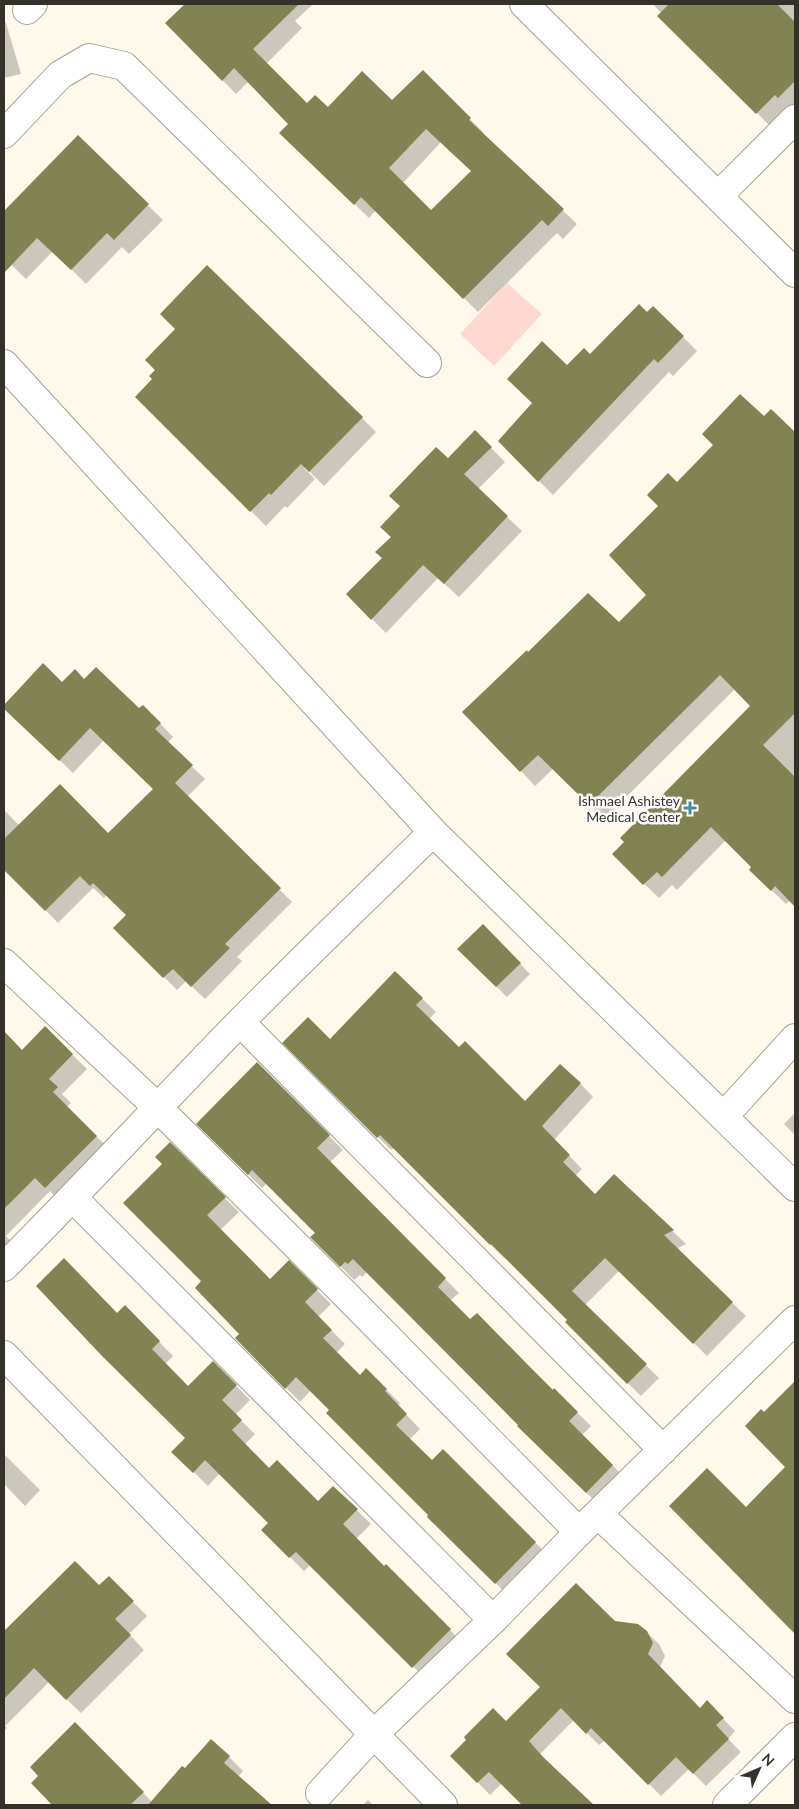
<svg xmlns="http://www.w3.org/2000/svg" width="799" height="1809" font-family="Lato,sans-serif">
	<rect width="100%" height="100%" fill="#fff9ec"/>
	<!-- grass -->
	<path fill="#ffd8d0" d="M507,283L542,314L494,366L460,334Z"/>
	<!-- shadow -->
	<g fill="#0003" fill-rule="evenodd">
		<path d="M186,4H313L295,21L302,28L266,64L307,105L328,108L392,102L423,72L484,133L483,134L577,224L563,239L557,233L478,312L376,210L369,218L295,147L289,124L249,81L236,94L167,23ZM441,142L472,171L431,211L403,183Z"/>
		<path d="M653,4H795V109L771,127L659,16L661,13Z"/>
		<path d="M4,20L6,23L21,74L4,78Z"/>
		<path d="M78,137L163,220L129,254L122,247L86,284L53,251L26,279L4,258V213Z"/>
		<path d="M653,307L697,351L673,376L669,372L553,495L499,441L567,367L590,355Z"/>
		<path d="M136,397L362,418L376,432L324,486L305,467L304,468L315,479L287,508L285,506L266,526Z"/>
		<path d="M771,411L795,433V905L790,900L786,904L750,870L753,867L726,840L677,890L672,885L659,898L613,854L752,706L735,689L604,819L554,768L535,786L521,771L528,654L619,624L648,595L660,506L677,483L764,418Z"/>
		<path d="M475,432L505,462L478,489L522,531L459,597L438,578L386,633L347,594L383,558L392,537L448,460Z"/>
		<path d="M43,665L62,684L84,681L139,710L143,706L173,737L167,743L205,779L187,797L292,902L237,957L242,961L205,999L186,981L177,990L114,928L127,915L107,895L104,898L93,888L58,923L4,868V810L19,825L108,835L155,789L104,740L73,773L4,707Z"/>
		<path d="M483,926L530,974L507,997L459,949Z"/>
		<path d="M396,973L436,1012L429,1019L459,1048L525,1103L580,1083L593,1097L554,1140L582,1169L575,1176L595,1196L615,1176L686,1244L676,1249L746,1316L707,1356L620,1270L585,1305L659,1378L641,1396L567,1322L569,1320L505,1257L504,1258L394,1148L391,1150L284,1043L330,1041Z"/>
		<path d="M45,1028L87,1069L62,1094L71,1103L67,1107L111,1151L60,1202L50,1191L6,1236L11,1241L4,1248V1033L22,1051Z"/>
		<path d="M257,1064L343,1150L330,1162L459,1293L450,1301L470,1321L553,1391L554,1390L591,1426L582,1435L626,1479L600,1506L519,1426L520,1425L368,1271L362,1277L360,1275L354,1280L312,1237L317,1233L267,1183L262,1188L198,1124Z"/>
		<path d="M795,1113V1135L784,1124Z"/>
		<path d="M170,1144L239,1212L220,1230L270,1281L289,1262L331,1304L318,1317L345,1344L336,1353L360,1376L366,1370L400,1403L398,1406L420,1429L409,1440L432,1462L443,1451L550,1557L510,1597L428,1517L430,1515L311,1390L300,1402L237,1338L241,1334L203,1281L164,1164Z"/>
		<path d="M125,1307L173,1356L165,1364L188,1387L213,1362L250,1400L235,1415L255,1434L244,1445L269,1470L318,1502L333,1487L371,1524L356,1539L384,1567L386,1566L464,1644L427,1680L310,1565L304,1571L263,1530L270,1523L220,1473L208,1486L173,1452L187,1438L117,1315Z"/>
		<path d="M795,1383V1632L753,1591L746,1509L787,1467L764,1413Z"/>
		<path d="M4,1454L40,1490L25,1506L5,1485L4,1486Z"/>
		<path d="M75,1563L99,1587L109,1578L147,1616L129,1634L144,1650L81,1713L49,1682L5,1726L7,1728L4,1731V1635Z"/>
		<path d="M614,1622L646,1632L659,1644L665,1656L660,1667L700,1709L707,1702L735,1731L728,1739L741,1752L706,1786L689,1769L661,1796L605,1740L599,1745L574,1720L540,1754L592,1805H535L527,1798L502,1783L490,1795L452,1756L506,1722Z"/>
		<path d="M75,1723L152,1802L185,1770L229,1757L243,1771L238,1777L269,1805H54L33,1783L40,1776Z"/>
		<path d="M368,1800L373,1805H363Z"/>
	</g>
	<!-- building -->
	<g fill="#828353" fill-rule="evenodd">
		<path d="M185,4H299L253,49L307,103L315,95L328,107L362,71L392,100L423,70L471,118L469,120L564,209L548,226L542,220L463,299L361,197L354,205L279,133L288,124L234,68L222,81L165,23ZM426,129L471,171L431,210L389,168Z"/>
		<path d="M669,4H777L795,22V81L778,98L775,95L756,114L657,16Z"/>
		<path d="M78,135L149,204L114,240L107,233L71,270L37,238L4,273V211Z"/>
		<path d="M207,265L363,417L309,472L301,464L271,495L269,493L250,512L135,397L152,379L149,376L155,370L145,360L175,329L160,314Z"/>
		<path d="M639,304L647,312L653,306L684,336L658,363L654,359L538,482L498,441L532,403L507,379L542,341L567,365L584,348L590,354Z"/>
		<path d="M740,394L764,416L771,409L795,432V713L763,745L795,777V907L775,886L771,891L749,870L751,867L711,827L662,877L657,872L643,885L612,854L624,842L620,838L750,706L720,675L589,805L538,755L520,772L462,712L527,650L528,652L588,593L619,622L646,595L609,555L658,506L647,495L668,473L677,482L713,445L702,434Z"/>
		<path d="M475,430L492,447L464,474L508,516L444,584L423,565L371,620L346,594L382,558L375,552L391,537L380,527L400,506L389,496L436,447L448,458Z"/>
		<path d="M43,663L62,682L75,669L84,679L96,667L139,708L143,705L161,723L155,729L193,765L175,783L281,888L225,944L230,948L191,987L173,969L163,978L113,928L126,915L93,883L90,886L80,876L45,911L4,870V839L60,784L108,833L153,789L90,728L59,761L4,709V705Z"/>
		<path d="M483,924L521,963L496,987L457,949Z"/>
		<path d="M395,971L423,998L416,1005L459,1047L465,1041L525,1101L560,1064L581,1083L542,1126L570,1155L563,1162L595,1194L614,1174L674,1230L664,1235L733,1302L693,1344L605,1258L572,1291L647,1364L627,1384L565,1322L567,1320L491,1244L490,1245L380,1135L377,1138L282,1043L308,1017L330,1039Z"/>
		<path d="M45,1026L73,1054L49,1079L58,1087L53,1092L97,1136L45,1188L35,1178L4,1209V1031L22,1050Z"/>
		<path d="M257,1062L330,1135L317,1148L446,1278L438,1287L470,1319L477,1313L527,1364L553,1390L554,1388L578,1412L569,1421L613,1465L586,1493L517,1426L518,1425L353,1259L348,1264L345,1262L340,1267L310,1237L315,1233L252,1170L248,1175L196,1124Z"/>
		<path d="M170,1142L226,1197L207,1215L270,1279L289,1260L318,1289L305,1302L332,1330L323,1338L360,1375L366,1368L387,1389L385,1391L407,1414L396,1425L432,1460L443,1449L536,1542L495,1584L427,1517L428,1515L326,1413L329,1410L296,1377L285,1389L235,1338L239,1334L195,1288L201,1281L123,1203L162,1164L155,1157Z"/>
		<path d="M64,1258L117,1313L125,1305L160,1341L152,1349L188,1386L213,1361L237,1385L222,1400L242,1420L232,1430L269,1468L277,1460L318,1501L333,1486L358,1509L343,1524L384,1566L386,1564L451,1629L412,1668L296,1552L289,1558L261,1530L268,1523L205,1460L193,1473L171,1452L185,1438L102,1356L36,1286Z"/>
		<path d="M795,1381V1634L669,1506L707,1468L746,1507L785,1467L745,1426L761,1409L764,1412Z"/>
		<path d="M75,1561L99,1585L109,1576L134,1601L115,1619L131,1635L66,1700L34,1668L4,1699V1631Z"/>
		<path d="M576,1583L615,1621L638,1624L647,1631L653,1643L648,1654L700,1708L707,1700L724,1718L716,1725L729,1739L693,1774L676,1757L648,1785L591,1728L586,1734L561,1708L529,1741L543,1757L594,1805H522L489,1772L477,1783L450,1756L466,1740L464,1737L493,1708L506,1721L540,1687L506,1654Z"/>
		<path d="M75,1722L144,1792L130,1805H52L31,1783L38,1776L30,1767Z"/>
		<path d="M211,1739L230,1756L224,1763L272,1805H148L182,1766L185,1768Z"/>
	</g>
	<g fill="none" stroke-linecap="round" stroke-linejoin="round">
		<defs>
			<g id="minor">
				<path d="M524,4L795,273"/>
				<path d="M27,10L33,4"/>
				<path d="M4,134L60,75L89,58L124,66L427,363"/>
				<path d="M718,196L795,119"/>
				<path d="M4,364L433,832L795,1187"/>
				<path d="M4,963L157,1107L345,1294L579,1532"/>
				<path d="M240,1022L663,1450"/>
				<path d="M724,1116L795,1038"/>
				<path d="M73,1198L493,1620"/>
				<path d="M4,1267C84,1187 160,1104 238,1024C302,959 368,896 433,832"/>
				<path d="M4,1355L443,1805"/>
				<path d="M599,1515L795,1699"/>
				<path d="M320,1793L373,1735L493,1620L579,1532L795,1320"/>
				<path d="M727,1805L795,1737"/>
			</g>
		</defs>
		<!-- minor casing -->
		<use href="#minor" stroke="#a7a092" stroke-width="30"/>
		<!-- minor -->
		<use href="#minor" stroke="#fff" stroke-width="28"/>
	</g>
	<!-- markers -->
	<path fill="#478b9a" stroke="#fff" stroke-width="2" d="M687.5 800.5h5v5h5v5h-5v5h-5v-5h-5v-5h5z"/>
	<g text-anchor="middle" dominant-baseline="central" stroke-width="5" stroke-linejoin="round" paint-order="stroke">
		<!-- poi labels -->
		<g font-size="14" fill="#34312b" stroke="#fff" text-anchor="end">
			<text x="680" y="800">Ishmael Ashistey<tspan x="680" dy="16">Medical Center</tspan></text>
		</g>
	</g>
	<!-- border -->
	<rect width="799" height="1809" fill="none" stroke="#34312b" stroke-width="10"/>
	<!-- north arrow -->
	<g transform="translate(759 1769) rotate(45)" stroke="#ffffff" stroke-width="4" paint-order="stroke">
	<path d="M0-4L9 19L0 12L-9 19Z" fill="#34312b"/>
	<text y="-8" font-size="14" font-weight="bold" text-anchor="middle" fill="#34312b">N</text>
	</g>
</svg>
